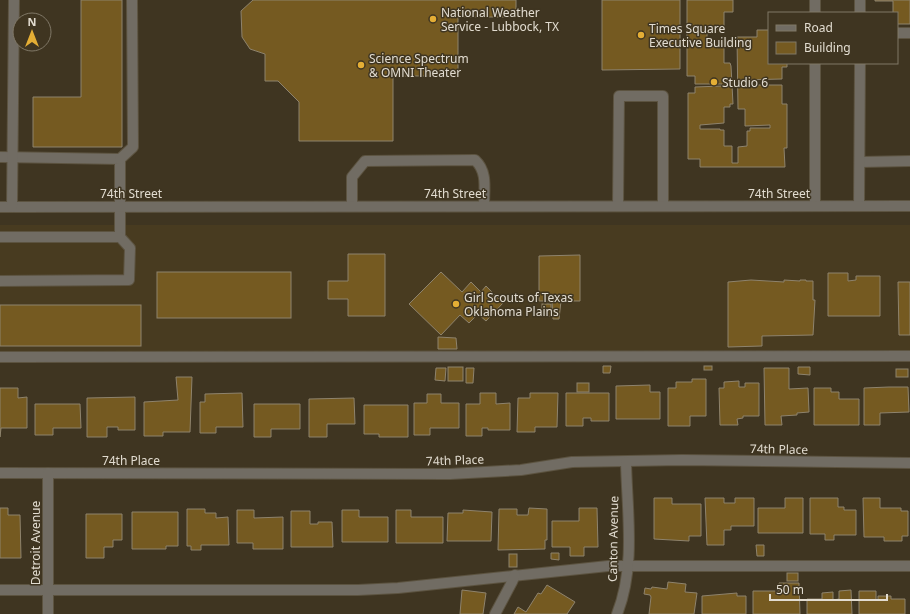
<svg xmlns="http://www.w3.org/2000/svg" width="910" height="614" font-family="'Noto Sans',sans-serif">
	<rect width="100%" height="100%" fill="#3f3521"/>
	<!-- built -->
	<path fill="#483b20" d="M0,225H910V350L0,352Z"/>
	<!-- building -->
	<g fill="#755a21" stroke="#8e836d">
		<path d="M81,0H122V147H33V97H81Z"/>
		<path d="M253,0H516V17H458V76H393V141H299V102L278,81H265V54L250,49L242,37L241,11Z"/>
		<path d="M602,0H680V69L602,70Z"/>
		<path d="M687,0H733V12H724V29L707,30V44L724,46V63H730L731,66L733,104H730V107H724V123L700,125V129H720V130H724V146H732V163H738V147L747,146V131H750V128H770V125L745,126V109H738L737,37H757V30H769V63H787V67H782V79L739,80V85H782V104H787V148H784L785,167H700V159H688V93H695V87L722,86V84H695V76H687Z"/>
		<path d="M875,0H910V24H897V13H893V1H875Z"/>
		<path d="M348,254H385V316H348V299H328V281H348Z"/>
		<path d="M580,255V301H561L559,319H553L552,301H539V256Z"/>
		<rect x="157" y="272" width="134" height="46"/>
		<path d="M441,272L462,292L471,282L481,292L486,286L503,303L486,321L478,314L469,323L460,315L441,335L409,304Z"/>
		<path d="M828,273H848V281L856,280V276H880V316H828Z"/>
		<path d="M751,280L784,282V280L800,281V280H806V281H813V300H815L813,335L762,336V346L728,347V282Z"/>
		<path d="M898,282H910V335H899Z"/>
		<rect x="542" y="304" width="9" height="12"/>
		<rect x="0" y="305" width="141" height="41"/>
		<path d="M438,337L456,338L457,349H438Z"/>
		<path d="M603,366H611L610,373H603Z"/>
		<rect x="704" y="366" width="8" height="4"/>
		<rect x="448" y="367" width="15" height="14"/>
		<path d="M798,367H810V375L798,374Z"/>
		<path d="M436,368H446L445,381L435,380Z"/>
		<path d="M466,368H474L473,383H466Z"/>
		<path d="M764,368H789V389L808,388L809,412L797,413V415L781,416L782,425H765Z"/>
		<rect x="896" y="369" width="12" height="8"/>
		<path d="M176,377H192L190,432H163V436H144V402L178,400Z"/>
		<path d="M692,379H706V416H690V426H668V388H676V382H692Z"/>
		<path d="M739,381V387H745V383H759V416H743V418L737,419L738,425H720L719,388H724V382Z"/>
		<rect x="577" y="383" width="12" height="9"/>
		<path d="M650,385V392H660V419H616V386Z"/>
		<path d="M889,387H908L909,412L880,413V425H864V388Z"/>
		<path d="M0,388H18V398L27,397V428H1L0,437Z"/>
		<path d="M814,388H831V392H839V399H859V425H814Z"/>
		<path d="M242,393L243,427H216V433H200V402H205V394Z"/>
		<path d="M480,393H496V404L510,403V430H488V428H482V436H466V404H480Z"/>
		<path d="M530,393H558L557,427H535V432H517L518,398H530Z"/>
		<path d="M566,393H609V421H591V418H583V426H566Z"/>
		<path d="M427,394H441V403H459V428H430V435H414V403H427Z"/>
		<path d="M135,397V430H118V427H107V437H87V398Z"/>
		<path d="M354,398L355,424H327V437H309V399Z"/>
		<path d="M35,404H80L81,428H53V435H35Z"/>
		<path d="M254,404H300V429H271V437H254Z"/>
		<path d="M364,405H408V437H379V434H364Z"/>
		<path d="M654,498H672V504H701V536H689V541L654,539Z"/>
		<path d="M705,498H724V503H735V498H754V526H731V530H724V545H707Z"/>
		<path d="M785,498H803V533H758V508H785Z"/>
		<path d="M810,498H838V507H844V510H856V535H834V540H825V534H810Z"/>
		<path d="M863,498H880V508H901V511H908V536H902V541H884V537H864Z"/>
		<path d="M0,508H8V515H20L21,558H0Z"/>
		<path d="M529,508L547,509V540H545V549L498,550L499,509H517V515H528Z"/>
		<path d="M579,508H597L598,547H584V556H570V547H552V521H579Z"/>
		<path d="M187,509H205V513H216V518L228,517L229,545H201V550H191V546H187Z"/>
		<path d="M237,510H254V518L283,517V549H253V543H237Z"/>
		<path d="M342,510H359V517H388V542H342Z"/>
		<path d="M396,510H411V517H443V543H396Z"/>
		<path d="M463,510L492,512L491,541H447L448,513H463Z"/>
		<path d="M291,511H310V524H318V522H332L333,547H291Z"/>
		<path d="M132,512H178V546H166V549H132Z"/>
		<path d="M86,514H122V540H113V547H104V558H86Z"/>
		<path d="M756,545H764V556H757Z"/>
		<path d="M551,553H559V560L551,559Z"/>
		<rect x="509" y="554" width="8" height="13"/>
		<rect x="787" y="573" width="11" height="8"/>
		<path d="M668,582L686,584L685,592L697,593L694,614H649L651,597L650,595L644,594L645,588L651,589L652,587L667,589Z"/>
		<path d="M779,583H799L800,614H753V591H779Z"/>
		<path d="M547,585L575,602L567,614H514L518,607L526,612L538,593L541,594Z"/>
		<path d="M462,590L486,593L483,614H460Z"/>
		<path d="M851,590L852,614H807V599H822V593L833,592V600L839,599V591Z"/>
		<path d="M859,591H876V600H878V596H891V599H905V614H859Z"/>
		<path d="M737,593V596H746V614H702V596Z"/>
	</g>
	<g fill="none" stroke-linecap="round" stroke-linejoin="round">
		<defs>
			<g id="minor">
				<path d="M815,0V13"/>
				<path d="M860,13V0"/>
				<path d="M897,33H910"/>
				<path d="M815,63V206"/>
				<path d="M0,157L120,159V237"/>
				<path d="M120,159L133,147L132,0"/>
				<path d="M860,162L910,161"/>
				<path d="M352,206V177L365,161L475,160C488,172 484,189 484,206"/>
				<path d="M618,206L619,96H663V206"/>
				<path d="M859,206L860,63"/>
				<path d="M0,207L910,206"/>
				<path d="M12,207L14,0"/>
				<path d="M0,237H120L130,248L129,280L0,281"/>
				<path d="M0,357L910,356"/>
				<path d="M0,473L450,474L521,470L572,462L682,460L910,463"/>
				<path d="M0,590H358L398,588L608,566H910"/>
				<path d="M48,614V473"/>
				<path d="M495,614L512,582L515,575"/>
				<path d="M617,614C636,567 627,511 626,462"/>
			</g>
		</defs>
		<!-- minor casing -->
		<use href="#minor" stroke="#5c5340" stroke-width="12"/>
		<!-- minor -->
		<use href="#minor" stroke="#716c63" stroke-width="10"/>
	</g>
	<!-- markers -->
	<g fill="#e4ae35" stroke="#3f3521" stroke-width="1.5">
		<circle cx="433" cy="19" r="4"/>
		<circle cx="641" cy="35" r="4"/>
		<circle cx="361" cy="65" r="4"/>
		<circle cx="714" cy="82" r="4"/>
		<circle cx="456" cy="304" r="4"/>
	</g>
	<g text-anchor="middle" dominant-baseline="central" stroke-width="3" stroke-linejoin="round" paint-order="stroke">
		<!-- poi labels -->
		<g font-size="12" fill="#e2dcd0" stroke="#3f3521" text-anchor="start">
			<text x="441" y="12">National Weather<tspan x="441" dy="14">Service - Lubbock, TX</tspan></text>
			<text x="649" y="28">Times Square<tspan x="649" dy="14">Executive Building</tspan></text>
			<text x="369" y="58">Science Spectrum<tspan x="369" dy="14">&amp; OMNI Theater</tspan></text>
			<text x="722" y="82">Studio 6</text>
			<text x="464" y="297">Girl Scouts of Texas<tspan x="464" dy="14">Oklahoma Plains</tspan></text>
		</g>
		<!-- street labels -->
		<g font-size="12" fill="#e2dcd0" stroke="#3f3521">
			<text x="131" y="193">74th Street</text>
			<text x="455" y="193">74th Street</text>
			<text x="779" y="193">74th Street</text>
			<text transform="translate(779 449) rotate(1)">74th Place</text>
			<text x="131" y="460">74th Place</text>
			<text transform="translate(455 460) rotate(-2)">74th Place</text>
			<text transform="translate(613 539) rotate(-89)">Canton Avenue</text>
			<text transform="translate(35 543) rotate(-90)">Detroit Avenue</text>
		</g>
	</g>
	<!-- legend -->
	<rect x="768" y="12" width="130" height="52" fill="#3f3521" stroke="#807867"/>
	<rect x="776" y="25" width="20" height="6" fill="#716c63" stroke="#807867"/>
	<text x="804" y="32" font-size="12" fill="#e2dcd0">Road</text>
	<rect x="776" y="42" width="20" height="12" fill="#755a21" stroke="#807867"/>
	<text x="804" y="52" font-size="12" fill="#e2dcd0">Building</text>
	<!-- north arrow -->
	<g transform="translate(32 32)"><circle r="19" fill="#3f3521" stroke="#807867"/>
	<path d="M0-3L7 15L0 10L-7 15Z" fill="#e4ae35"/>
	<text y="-6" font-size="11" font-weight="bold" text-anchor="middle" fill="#e2dcd0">N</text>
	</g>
	<!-- scale -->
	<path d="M770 594v6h117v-6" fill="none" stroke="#e2dcd0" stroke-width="2"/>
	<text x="776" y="594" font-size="12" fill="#e2dcd0" stroke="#3f3521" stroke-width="3" paint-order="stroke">50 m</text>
</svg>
